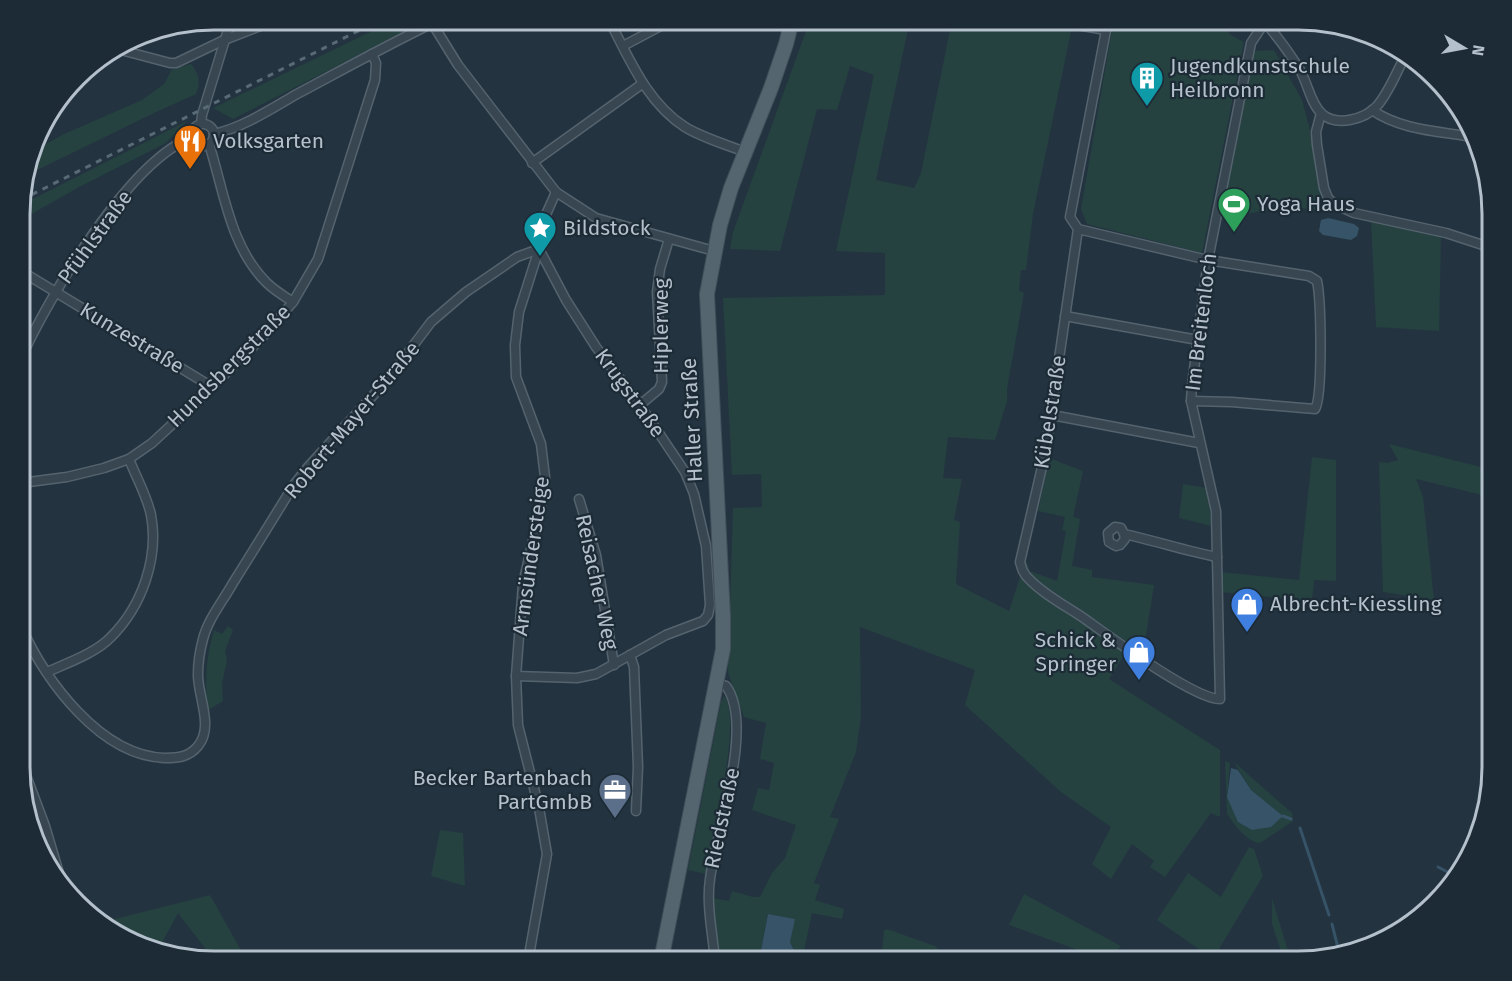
<svg xmlns="http://www.w3.org/2000/svg" width="1512" height="981" font-family="'Fira Sans',sans-serif">
	<rect width="100%" height="100%" fill="#233440"/>
	<!-- green -->
	<g fill="#254140">
		<path d="M395,20H427L233,119L213,108Z"/>
		<path d="M810,20H910L876,180L914,188L921,173L952,20H1034L1072,27L1033,214L1026,270H1021L1019,291L1024,293L1007,389V401L995,440L948,437L943,478L962,479L954,520L960,522L956,584L1009,611L1020,577L1126,652L1109,679L1220,750V817L1211,813L1165,877L1150,867L1154,861L1132,844L1111,879L1092,864L1111,827L1061,792L965,705L975,670L860,627L861,717L856,752L830,817L839,819L814,883L820,885L815,900L844,909L842,919L812,913L802,961H793L795,953L790,942L794,919L768,914L759,961H720L712,898L729,901L732,891L753,897H760L772,873L785,858L796,825L752,810L758,788L769,790L774,763L760,759L766,723L744,717L728,673L733,508L762,507L761,474L732,475L723,298L885,295V253L836,251L874,75L850,66L837,110L817,109L780,251L730,249L733,232Z"/>
		<path d="M1117,20H1163L1198,23H1219L1231,35L1244,42L1202,253L1087,224L1081,209L1113,24Z"/>
		<path d="M1274,50L1302,100L1309,126L1320,186L1328,205L1341,213L1290,207L1219,218L1255,51Z"/>
		<path d="M191,64C199,73 201,83 196,94L154,113L25,176L32,152L62,135L142,100L164,84L172,69Z"/>
		<path d="M187,121L166,143L79,187L21,220V205Z"/>
		<path d="M1371,221L1441,237L1439,331L1376,327Z"/>
		<path d="M1389,444L1485,468L1486,496L1416,479L1423,497L1434,600L1383,592L1379,462L1387,463L1398,460Z"/>
		<path d="M1312,457L1336,460V581L1314,580L1312,601L1220,592V572L1299,580Z"/>
		<path d="M1049,458L1083,471L1073,517L1080,519L1072,566L1092,570V577L1154,585L1143,654L1045,586L1036,581L1026,572L1025,557L1030,571L1057,581L1066,531L1062,530L1065,517L1038,511Z"/>
		<path d="M1183,484L1207,488L1212,526L1179,518Z"/>
		<path d="M228,626L233,630L225,651L227,661L222,683L223,701L208,710C204,682 206,657 214,630L222,634Z"/>
		<path d="M724,696C743,714 712,845 706,874L688,870L721,702Z"/>
		<path d="M1225,761L1230,763L1227,797L1282,816L1251,790L1234,762L1292,813L1293,821L1260,843C1247,842 1233,824 1227,813Z"/>
		<path d="M440,830L463,833L465,886L431,876Z"/>
		<path d="M1249,847L1254,849L1263,876L1213,959L1157,920L1188,873L1221,897Z"/>
		<path d="M1024,894L1121,946L1108,961L1009,925Z"/>
		<path d="M210,895L247,961H215L178,913L157,952L106,928L94,916L104,914L111,920Z"/>
		<path d="M1272,898L1291,961H1284L1272,924Z"/>
		<path d="M887,929L935,946L943,953L945,961H881L884,931Z"/>
		<path d="M360,950L419,961H358Z"/>
	</g>
	<!-- water -->
	<g fill="#365368">
		<path d="M1328,218L1354,224L1359,228L1357,236L1351,240L1323,235L1319,231L1321,220Z"/>
		<path d="M1231,768L1238,770L1251,790L1283,816L1271,827L1252,830L1238,822L1227,797Z"/>
		<path d="M768,914L795,919L790,942L795,953L793,961H759Z"/>
	</g>
	<g fill="none" stroke-linecap="round" stroke-linejoin="round">
		<!-- stream -->
		<g stroke="#365368" stroke-width="3">
			<path d="M1283,816L1291,819"/>
			<path d="M1300,828L1329,915"/>
			<path d="M1438,867L1457,877"/>
			<path d="M1332,924L1339,952"/>
		</g>
		<defs>
			<g id="street">
				<path d="M609,20C629,58 647,103 685,127C703,138 725,144 745,152"/>
				<path d="M1048,20L1106,30"/>
				<path d="M1108,20L1070,217L1078,229L1045,454L1020,562C1022,569 1023,573 1028,578C1044,595 1066,606 1085,619C1110,637 1194,699 1220,699L1216,511L1191,401L1192,385L1208,260L1251,43L1265,22"/>
				<path d="M1185,20H1220"/>
				<path d="M1263,20C1277,36 1290,53 1301,72C1308,85 1311,104 1322,114C1337,127 1365,119 1377,106C1390,91 1397,70 1407,53"/>
				<path d="M432,23L458,65L556,192L596,218L714,251"/>
				<path d="M623,46L672,20"/>
				<path d="M117,49L170,63H176L224,40L276,20"/>
				<path d="M1372,110C1399,129 1435,131 1466,136H1472"/>
				<path d="M1321,113L1316,132L1317,145L1324,188L1328,198L1334,204L1354,213L1446,233L1492,248"/>
				<path d="M201,124L202,115L231,20"/>
				<circle cx="203" cy="135" r="11"/>
				<path d="M214,134C244,127 271,109 297,94C344,69 391,43 439,20"/>
				<path d="M209,144C224,191 230,247 267,283C274,290 284,296 293,302"/>
				<path d="M532,163L642,84"/>
				<path d="M1078,229L1208,260L1309,276L1317,281C1321,299 1323,396 1315,409L1232,402L1191,401"/>
				<path d="M21,271L212,387"/>
				<path d="M1065,316L1198,340"/>
				<path d="M21,358C49,297 129,160 193,137"/>
				<path d="M640,405L659,389L662,382L657,292L660,269L669,239"/>
				<path d="M1052,415L1199,443"/>
				<path d="M21,483L67,477L104,468L129,459L152,443L192,406L260,340L293,302L318,259L375,80L376,63L372,54"/>
				<path d="M579,499L596,555L614,665"/>
				<path d="M1124,534L1125,539L1120,545L1116,546L1109,542L1108,533L1115,527L1121,528L1124,534C1156,541 1186,551 1217,557"/>
				<path d="M21,626C45,680 100,756 165,758C178,758 189,757 198,746C214,727 198,697 198,675C198,664 200,650 203,639C208,619 223,601 233,583C253,551 273,519 293,486L308,467L388,379L431,322L466,292L517,257L539,249"/>
				<path d="M630,655L634,667L638,767L636,811"/>
				<path d="M47,672C67,663 96,653 111,637C142,606 159,558 151,515C147,496 136,477 129,459"/>
				<path d="M516,676L577,678L596,674L666,635L703,621L708,615L710,605L706,546L694,494L685,472L640,405L596,347L566,300L539,249"/>
				<path d="M21,762L45,826L61,880"/>
				<path d="M528,961L547,854L539,808L518,725L516,676L523,584L542,501L545,477L541,444L516,377L515,345L519,312L539,249L544,219L556,192"/>
				<path d="M715,961C713,935 706,905 710,879C716,833 755,725 726,686L717,683"/>
			</g>
			<path id="secondary" d="M799,24L801,20"/>
			<path id="primary" d="M661,961L723,649V616L707,294L720,225L731,188L771,88L786,44L792,20"/>
		</defs>
		<!-- street casing -->
		<use href="#street" stroke="#55636e" stroke-width="11"/>
		<!-- secondary casing -->
		<use href="#secondary" stroke="#55636e" stroke-width="15"/>
		<!-- primary casing -->
		<use href="#primary" stroke="#414f59" stroke-width="16"/>
		<!-- street -->
		<use href="#street" stroke="#374650" stroke-width="8"/>
		<!-- secondary -->
		<use href="#secondary" stroke="#455563" stroke-width="12"/>
		<!-- primary -->
		<use href="#primary" stroke="#556570" stroke-width="14"/>
		<!-- rail -->
		<path stroke="#596a77" stroke-width="3" stroke-dasharray="6 6" stroke-linecap="butt" d="M21,200L380,20"/>
	</g>
	<!-- icons -->
	<defs>
		<symbol id="building-pin" viewBox="-11 -11 22 30"><path d="M0 17L-7.5 6A9.5 9.5 0 1 1 7.5 6Z" fill="#0f9aa8" stroke="#1c2b35"/><path d="M-4-6H4V6H1V3H-1V6H-4ZM-2.5-4.3h1.7v1.8h-1.7ZM.8-4.3h1.7v1.8H.8ZM-2.5-1h1.7V.8h-1.7ZM.8-1h1.7V.8H.8Z" fill="#fff"/></symbol>
		<symbol id="restaurant-pin" viewBox="-11 -11 22 30"><path d="M0 17L-7.5 6A9.5 9.5 0 1 1 7.5 6Z" fill="#e8710a" stroke="#1c2b35"/><path d="M-5-6h1v4h1v-4h1v4h1v-4h1v5L-1.5 .5V6h-2V.5L-5-1ZM5-6V6H3V1.5H1.5Q1.5-4 5-6Z" fill="#fff"/></symbol>
		<symbol id="stadium-pin" viewBox="-11 -11 22 30"><path d="M0 17L-7.5 6A9.5 9.5 0 1 1 7.5 6Z" fill="#2e9e5b" stroke="#1c2b35"/><path d="M0-5a6.5 5 0 1 0 0 10a6.5 5 0 1 0 0-10ZM-3.5-1.8h7v3.6h-7Z" fill="#fff"/></symbol>
		<symbol id="sight-pin" viewBox="-11 -11 22 30"><path d="M0 17L-7.5 6A9.5 9.5 0 1 1 7.5 6Z" fill="#0f9aa8" stroke="#1c2b35"/><path d="M0-6L1.8-2.2L6-1.7L2.9 1.2L3.7 5.4L0 3.3L-3.7 5.4L-2.9 1.2L-6-1.7L-1.8-2.2Z" fill="#fff"/></symbol>
		<symbol id="shop-pin" viewBox="-11 -11 22 30"><path d="M0 17L-7.5 6A9.5 9.5 0 1 1 7.5 6Z" fill="#3f7fe0" stroke="#1c2b35"/><path d="M-5-2.5h2.3a2.7 3.5 0 0 1 5.4 0H5L5.5 6h-11ZM-1.5-2.5h3a1.5 2.3 0 0 0-3 0Z" fill="#fff"/></symbol>
		<symbol id="office-pin" viewBox="-11 -11 22 30"><path d="M0 17L-7.5 6A9.5 9.5 0 1 1 7.5 6Z" fill="#5c6f8a" stroke="#1c2b35"/><path d="M-6-3h4V-5.5h4V-3h4V5H-6ZM-1-4.5V-3h2v-1.5ZM-6 0V1H6V0Z" fill="#fff"/></symbol>
	</defs>
	<g fill-rule="evenodd">
		<use href="#building-pin" x="1128" y="59" width="38" height="52"/>
		<use href="#restaurant-pin" x="171" y="122" width="38" height="52"/>
		<use href="#stadium-pin" x="1215" y="185" width="38" height="52"/>
		<use href="#sight-pin" x="521" y="209" width="38" height="52"/>
		<use href="#shop-pin" x="1228" y="585" width="38" height="52"/>
		<use href="#shop-pin" x="1120" y="633" width="38" height="52"/>
		<use href="#office-pin" x="596" y="771" width="38" height="52"/>
	</g>
	<g text-anchor="middle" dominant-baseline="central" stroke-width="4.5" stroke-linejoin="round" paint-order="stroke">
		<!-- poi labels -->
		<g font-size="21" fill="#b4c0cb" stroke="#1c2b35" text-anchor="start">
			<text x="1170" y="66">Jugendkunstschule<tspan x="1170" dy="24">Heilbronn</tspan></text>
			<text x="213" y="141">Volksgarten</text>
			<text x="1257" y="204">Yoga Haus</text>
			<text x="563" y="228">Bildstock</text>
			<text x="1270" y="604">Albrecht-Kiessling</text>
			<text x="1116" y="640" text-anchor="end">Schick &amp;<tspan x="1116" dy="24">Springer</tspan></text>
			<text x="592" y="778" text-anchor="end">Becker Bartenbach<tspan x="592" dy="24">PartGmbB</tspan></text>
		</g>
		<!-- street labels -->
		<g font-size="21" fill="#b4c0cb" stroke="#1c2b35">
			<text transform="translate(95 237) rotate(-54)">Pfühlstraße</text>
			<text transform="translate(1201 322) rotate(-83)">Im Breitenloch</text>
			<text transform="translate(661 326) rotate(-90)">Hiplerweg</text>
			<text transform="translate(132 338) rotate(31)">Kunzestraße</text>
			<text transform="translate(229 366) rotate(-45)">Hundsbergstraße</text>
			<text transform="translate(630 393) rotate(54)">Krugstraße</text>
			<text transform="translate(1050 412) rotate(-81)">Kübelstraße</text>
			<text transform="translate(352 420) rotate(-50)">Robert-Mayer-Straße</text>
			<text transform="translate(692 420) rotate(-93)">Haller Straße</text>
			<text transform="translate(531 556) rotate(-82)">Armsündersteige</text>
			<text transform="translate(597 582) rotate(78)">Reisacher Weg</text>
			<text transform="translate(722 818) rotate(-78)">Riedstraße</text>
		</g>
	</g>
	<!-- crop -->
	<path d="M0 0H1512V981H0ZM214 30H1298A184 184 0 0 1 1482 214V767A184 184 0 0 1 1298 951H214A184 184 0 0 1 30 767V214A184 184 0 0 1 214 30Z" fill="#1c2b35" fill-rule="evenodd"/>
	<path fill="none" stroke="#b4c0cb" stroke-width="3" d="M214 30H1298A184 184 0 0 1 1482 214V767A184 184 0 0 1 1298 951H214A184 184 0 0 1 30 767V214A184 184 0 0 1 214 30Z"/>
	<!-- north arrow -->
	<g transform="translate(1464 48) rotate(100)" stroke="#1c2b35" stroke-width="4.5" paint-order="stroke">
	<path d="M0-4.5L10 22L0 15L-10 22Z" fill="#b4c0cb"/>
	<text y="-9" font-size="16" font-weight="bold" text-anchor="middle" fill="#b4c0cb">N</text>
	</g>
</svg>
